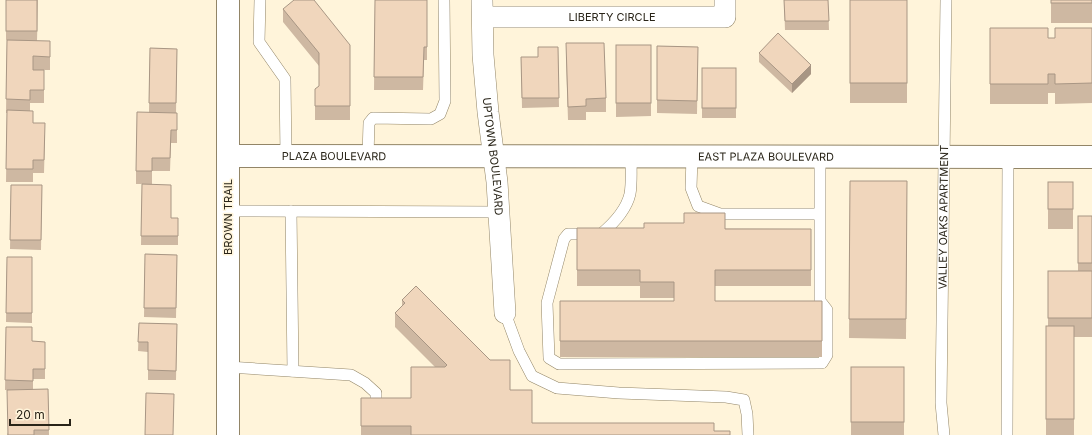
<svg xmlns="http://www.w3.org/2000/svg" width="1092" height="435" font-family="Inter,sans-serif">
	<rect width="100%" height="100%" fill="#fff4da"/>
	<g fill="none" stroke-linecap="round" stroke-linejoin="round">
		<defs>
			<g id="service">
				<path d="M260,0L259,42L285,79L286,156"/>
				<path d="M368,156L369,123L373,118L431,119L440,114L445,101L444,0"/>
				<path d="M631,157C631,169 632,183 630,194C626,211 613,224 601,234H568L564,239L547,303L549,358L559,364L822,363L827,355V310L820,301V157"/>
				<path d="M692,157L691,188L698,206L720,214H819"/>
				<path d="M228,211L499,212"/>
				<path d="M291,211L293,371"/>
				<path d="M505,313L519,351L532,376L557,388L619,393L726,397L744,400L747,414L748,435"/>
				<path d="M228,367L351,375L365,383L376,393V411"/>
				<path id="s1" d="M944,435L941,403L946,0"/>
				<path d="M1007,435L1008,157"/>
			</g>
			<g id="minor">
				<path id="s2" d="M482,0L483,55L488,112L497,182L505,313"/>
				<path id="s3" d="M483,17H725V0"/>
			</g>
			<g id="tertiary">
				<path d="M228,0V435"/>
				<path id="s4" d="M228,156L1092,157"/>
			</g>
		</defs>
		<!-- service casing -->
		<use href="#service" stroke="#928567" stroke-width="12"/>
		<!-- minor casing -->
		<use href="#minor" stroke="#928567" stroke-width="22"/>
		<!-- tertiary casing -->
		<use href="#tertiary" stroke="#928567" stroke-width="24"/>
		<!-- service -->
		<use href="#service" stroke="#fff" stroke-width="11"/>
		<!-- minor -->
		<use href="#minor" stroke="#fff" stroke-width="21"/>
		<!-- tertiary -->
		<use href="#tertiary" stroke="#fff" stroke-width="22"/>
	</g>
	<!-- wall -->
	<g fill="#ceb8a2">
		<path d="M6,0H38L37,41H50V70H44V103H30V111L33,123L45,136L44,173H33V182H6L7,113H6L7,40L24,41L6,40Z"/>
		<path d="M375,0H427V60H424L423,90H374Z"/>
		<path d="M784,0H828L829,30H785Z"/>
		<rect x="850" y="0" width="57" height="103"/>
		<rect x="1051" y="0" width="41" height="23"/>
		<path d="M283,9L350,45V120H315V89L319,86V66L283,22Z"/>
		<path d="M990,28L1048,38H1055L1092,28V103L1055,104V93H1048V104H990Z"/>
		<path d="M616,45H651V116L616,117Z"/>
		<path d="M657,46L698,47L697,114L657,113Z"/>
		<path d="M558,47L559,107L522,108L521,57H538Z"/>
		<path d="M150,48L177,49L176,113H177V143H171L170,171H152V184L171,218H178V245H141L142,184H136V171L149,112Z"/>
		<path d="M759,53L811,74L792,93L759,62Z"/>
		<path d="M566,57L606,98V112H586V120H568Z"/>
		<rect x="702" y="68" width="34" height="50"/>
		<path d="M850,181H907L906,339L849,338Z"/>
		<rect x="1048" y="182" width="25" height="47"/>
		<path d="M11,185H42L41,250L10,249Z"/>
		<path d="M1078,216H1092V337H1074V435H1046V326H1048V271H1078Z"/>
		<path d="M577,228L811,229V286H715V301H822V357H560V301H674V298H640V286H577Z"/>
		<path d="M145,254L177,255L176,318L144,317Z"/>
		<path d="M7,257H32V323L6,322Z"/>
		<path d="M402,300L510,390L532,423L714,431L730,435H361V398H411L435,367L395,327V313L402,306Z"/>
		<path d="M139,323L177,324L176,380H148V352L138,351Z"/>
		<path d="M6,327L32,341L45,342V379H33V390L48,389L49,435H7L23,390H5Z"/>
		<rect x="851" y="367" width="53" height="68"/>
	</g>
	<!-- shaded-wall -->
	<path fill="#a89684" d="M811,65V74L792,93V84Z"/>
	<!-- building -->
	<g fill="#f0d6bc" stroke="#a89684">
		<rect x="6" y="0" width="31" height="31"/>
		<path d="M294,0H314L350,45V106H315V89L319,86V53L283,9Z"/>
		<path d="M375,0H427V47H424L423,77H374Z"/>
		<path d="M784,0H828L829,21H785Z"/>
		<rect x="850" y="0" width="57" height="83"/>
		<rect x="1051" y="0" width="41" height="3"/>
		<path d="M990,28H1048V38H1055V28H1092V83L1055,84V74H1048V84H990Z"/>
		<path d="M778,33L811,65L792,84L759,53Z"/>
		<path d="M7,40L50,41V57L33,56V70H44V90H30V100L6,99Z"/>
		<path d="M566,43H604L606,98L586,99V106L568,107Z"/>
		<rect x="616" y="45" width="35" height="58"/>
		<path d="M657,46L698,47L697,101L657,100Z"/>
		<path d="M538,47H558L559,98H522L521,57H538Z"/>
		<path d="M150,48L177,49L176,103H149Z"/>
		<rect x="702" y="68" width="34" height="40"/>
		<path d="M7,110L33,111V123H45L44,160H33V169H6Z"/>
		<path d="M137,112L177,113V130H171L170,158H152V171H136Z"/>
		<path d="M850,181H907L906,319H849Z"/>
		<rect x="1048" y="182" width="25" height="27"/>
		<path d="M142,184L171,185V218H178V236H141Z"/>
		<path d="M11,185H42L41,240H10Z"/>
		<path d="M684,213H725V229H811V270H715V301H822V341H560V301H674V282H640V270H577V228H644V223H684Z"/>
		<rect x="1078" y="216" width="14" height="47"/>
		<path d="M145,254L177,255L176,308H144Z"/>
		<path d="M7,257H32V313H6Z"/>
		<rect x="1048" y="271" width="44" height="47"/>
		<path d="M416,286L490,360H510V390H532V423H714V431H730V435H411V426H361V398H411V367H445L447,365L395,313L405,303L402,300Z"/>
		<path d="M139,323L177,324L176,371L148,370V342H138Z"/>
		<rect x="1046" y="326" width="28" height="93"/>
		<path d="M6,327H32V341L45,342V369H33V381L5,380Z"/>
		<rect x="851" y="367" width="53" height="55"/>
		<path d="M48,389L49,430H34V435H8L7,390Z"/>
		<path d="M146,393L174,394L173,435H145Z"/>
	</g>
	<g text-anchor="middle" dominant-baseline="central" stroke-width="3" stroke-linejoin="round" paint-order="stroke">
		<!-- street labels -->
		<g font-size="11" fill="#292418" stroke="#fff4da">
			<text stroke="none"><textPath href="#s3" startOffset="129">LIBERTY CIRCLE</textPath></text>
			<text stroke="none"><textPath href="#s4" startOffset="106">PLAZA BOULEVARD</textPath></text>
			<text stroke="none"><textPath href="#s2" startOffset="157">UPTOWN BOULEVARD</textPath></text>
			<text stroke="none"><textPath href="#s4" startOffset="538">EAST PLAZA BOULEVARD</textPath></text>
			<text transform="translate(228 217) rotate(-90)">BROWN TRAIL</text>
			<text stroke="none"><textPath href="#s1" startOffset="218">VALLEY OAKS APARTMENT</textPath></text>
		</g>
	</g>
	<!-- scale -->
	<path d="M10 419v6h60v-6" fill="none" stroke="#292418" stroke-width="2"/>
	<text x="16" y="419" font-size="12" fill="#292418" stroke="#fff4da" stroke-width="3" paint-order="stroke">20 m</text>
</svg>
